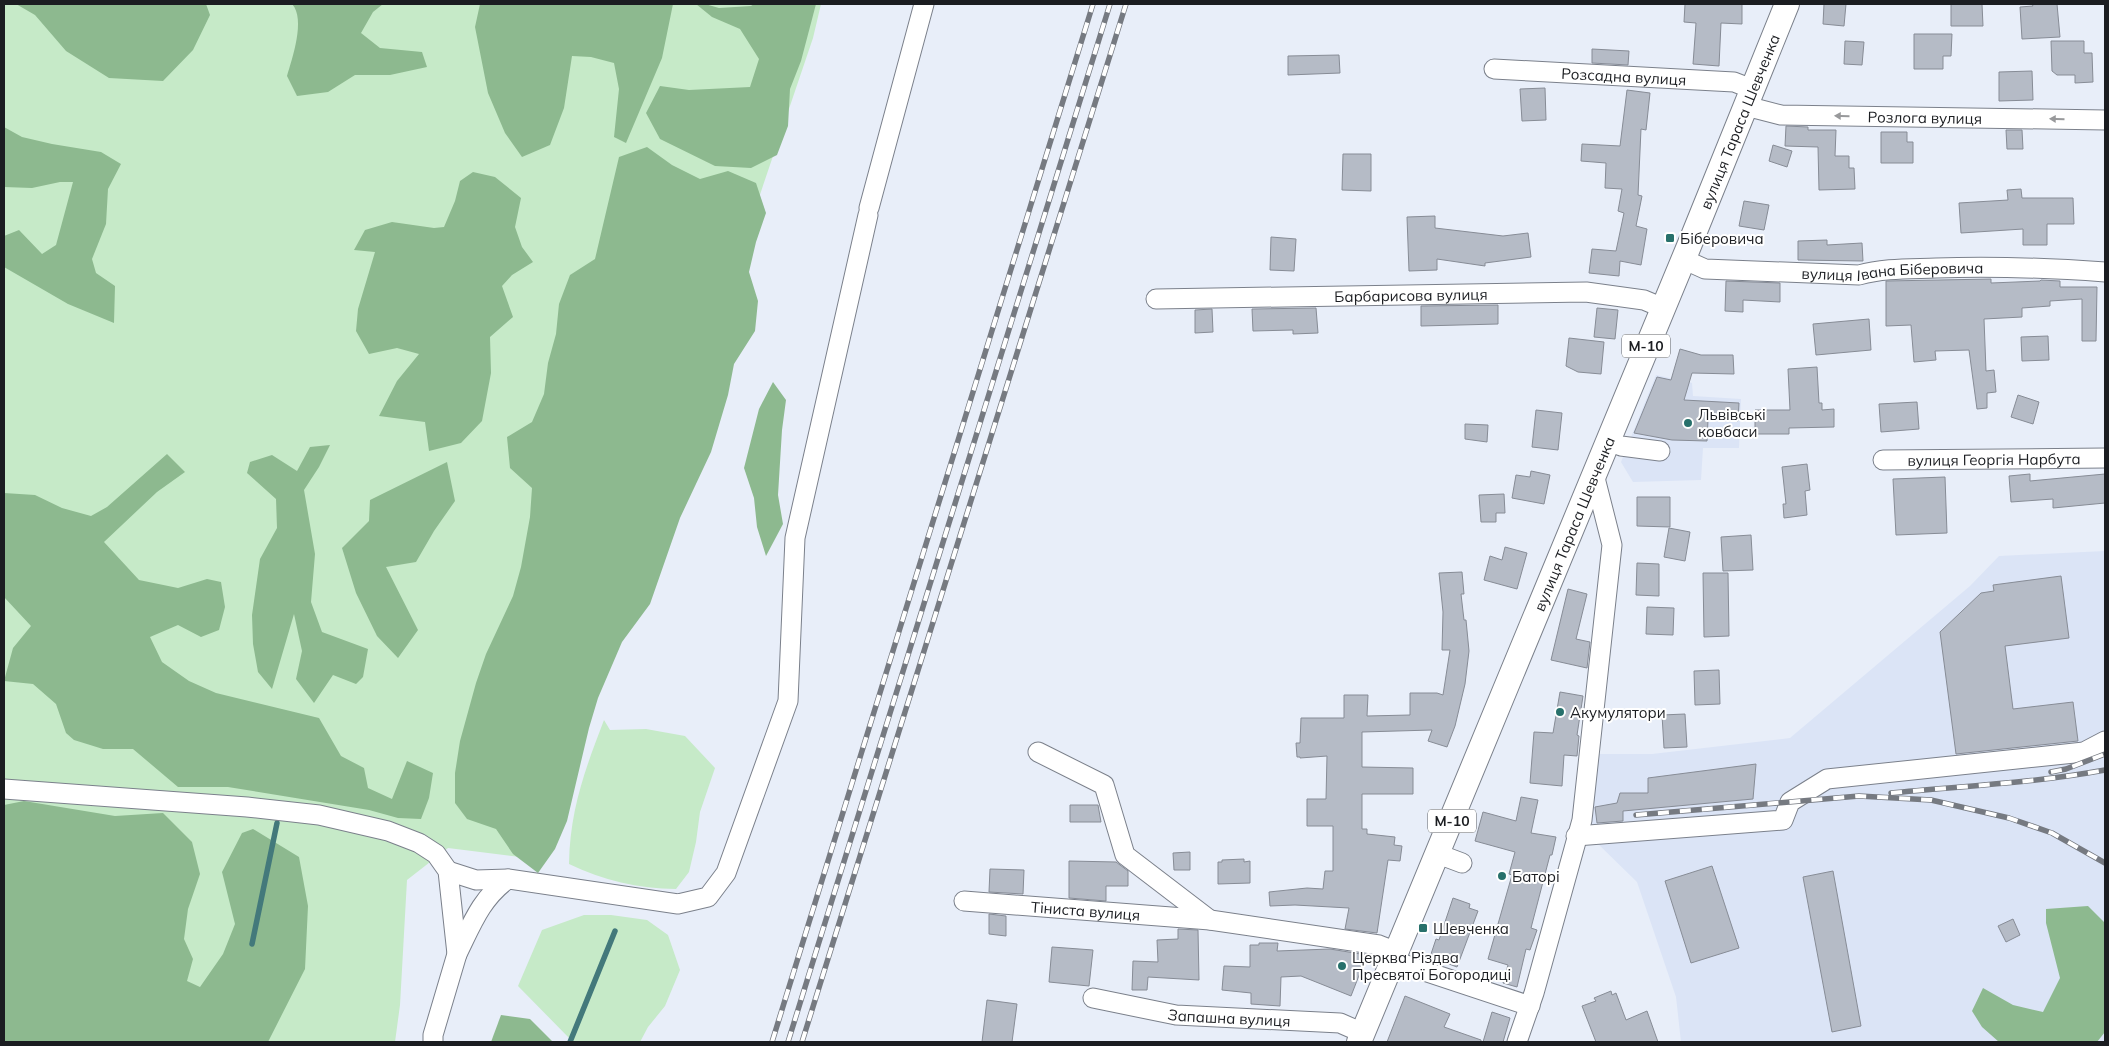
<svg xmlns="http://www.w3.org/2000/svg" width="2109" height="1046" font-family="Mulish,sans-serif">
	<rect width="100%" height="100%" fill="#e8eef9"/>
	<!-- built -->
	<g fill="#dbe4f6">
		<path d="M1656,375L1692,383L1693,396L1741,399L1739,448H1703L1701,480L1633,482L1621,462Z"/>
		<path d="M2105,551V1042H1681L1676,997L1637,882L1595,841L1588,811L1598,754H1652L1790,738L1970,586L1999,556Z"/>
	</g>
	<!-- green -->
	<g fill="#c6eac8">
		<path d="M4,4H821L813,38L535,859L448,848L407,880L400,1005L395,1042H4Z"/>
		<path d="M604,720L610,730L646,729L685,736L715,768L700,812L696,842L689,872L676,889C638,889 603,880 569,864C570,809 585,770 604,720Z"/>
		<path d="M584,915H611L647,920L668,935L680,970L665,1006L648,1027L640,1042H573L518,986L542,930Z"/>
	</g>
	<!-- forest -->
	<g fill="#8db98f">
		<path d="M16,4H206L210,15L193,50L163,81L109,78L66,51L35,15Z"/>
		<path d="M292,4H383L373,12L361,33L380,48L422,52L427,67L390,75H355L328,92L297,96L287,76C292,59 306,19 292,4Z"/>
		<path d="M480,4H673L662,58L626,143L614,137L619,89L614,63L591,57L572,56L564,108L550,145L522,157L505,133L488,93L475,27Z"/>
		<path d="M696,4H705L719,8L751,6L754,4H816L801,61L790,89L788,126L777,155L751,168L715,166L660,139L646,113L660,86L689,90L750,87L759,59L740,29L712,17Z"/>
		<path d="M4,127L22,137L52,144L101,152L121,164L108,189L106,224L92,259L96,273L115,286L114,323L68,304L4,267V236L19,230L42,254L56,245L73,182H60L32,188L4,187Z"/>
		<path d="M647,147L672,165L700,179L728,171L756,183L766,213L756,242L749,272L758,301L755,331L734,364L728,395L711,452L680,518L650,604L622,642L598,698L589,728L567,821L555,849L538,873L513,854L496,829L467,819L455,803V773L460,741L476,683L486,654L513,596L521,567L530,517L532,488L510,468L507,437L532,422L544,394L548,363L556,334L559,304L570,275L595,259L619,157Z"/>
		<path d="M473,172L495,177L521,198L515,227L522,247L533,262L512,275L502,286L513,317L490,337L491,373L482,421L461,443L429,451L425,422L379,416L397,381L419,354L397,348L369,354L356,331L358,309L375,252L354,250L365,230L392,222L434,228L444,227L455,201L460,181Z"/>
		<path d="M773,382L786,400L782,430L778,495L783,524L766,556L757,527L754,498L744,468L759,409Z"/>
		<path d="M330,445L319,467L304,490L315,554L311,602L322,632L368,649L363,677L356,684L333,675L314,703L296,679L302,651L294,614L272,689L258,672L253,644L252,615L260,559L277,528L276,499L247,473L250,462L272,455L297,471L310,447Z"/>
		<path d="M167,454L185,472L157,492L104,542L139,580L178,588L207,579L221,582L225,607L219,630L201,637L178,625L150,637L162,662L189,681L216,693L319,718L341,756L364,768L368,788L392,799L407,761L433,773L429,798L421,819L398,818L369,810L228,787H178L133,749H103L74,740L66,733L56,704L33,684L4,681L13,648L31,626L4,597V493L35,495L62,508L91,516L107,507Z"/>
		<path d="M447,462L455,501L434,531L416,562L386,567L418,630L398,658L377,636L356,593L342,548L369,521L370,500Z"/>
		<path d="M24,801L115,816L163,813L192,842L200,874L188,909L184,939L193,959L187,981L200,987L223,954L235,924L222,872L242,833L253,829L299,857L308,906L305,969L268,1042H4V805Z"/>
		<path d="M2088,906L2105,923V1032L2097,1042H1999L1982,1027L1972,1011L1983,988L2013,1005L2043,1012L2060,978L2046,923V909Z"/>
		<path d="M501,1015L530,1019L553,1042H491Z"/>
	</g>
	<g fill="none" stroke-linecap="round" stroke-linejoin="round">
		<!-- stream -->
		<g stroke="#43797b" stroke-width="5.5">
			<path d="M252,944L277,823"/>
			<path d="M570,1042L615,931"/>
		</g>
	</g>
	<!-- building -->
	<g fill="#b5bbc6" stroke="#878c96">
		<path d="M1685,4H1742V24L1721,23L1719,66L1693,64L1696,23L1684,22Z"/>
		<path d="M1824,4H1846L1844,26L1823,24Z"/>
		<path d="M1951,4H1982L1983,26H1951Z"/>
		<path d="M2032,4H2057L2060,37L2022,39L2020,7L2033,6Z"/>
		<path d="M1914,34H1952L1951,56H1943V69H1914Z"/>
		<path d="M1845,41L1864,42L1862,65L1844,64Z"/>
		<path d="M2051,41H2084V53H2092L2093,82L2075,83V75H2057L2052,71Z"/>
		<path d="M1592,49L1629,51L1628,65L1592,63Z"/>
		<path d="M1339,55L1340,73L1288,75V56Z"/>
		<path d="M2032,71L2033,100L1999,101V72Z"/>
		<path d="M1545,88L1546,120L1522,121L1520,89Z"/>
		<path d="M1627,90L1650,93L1646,130L1641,129L1638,195L1642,196L1636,226L1647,229L1641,265L1620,261L1619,276L1589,273L1592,249L1616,251L1624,213L1618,211L1622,189L1605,188L1606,163L1581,161L1582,144L1620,146Z"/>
		<path d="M1786,126L1808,127V130H1836L1835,156H1849V168H1854L1855,189L1819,190L1818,147L1785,146Z"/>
		<path d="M2006,130H2022L2023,149H2007Z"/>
		<path d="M1881,132H1907V142H1913V163H1881Z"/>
		<path d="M1773,145L1792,151L1787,167L1769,161Z"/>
		<path d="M1343,154H1371V191L1342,190Z"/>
		<path d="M2021,189L2022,198H2073L2074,224H2047V245H2023V229L1961,233L1959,203L2008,200L2007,190Z"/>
		<path d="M1744,201L1769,205L1764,230L1739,226Z"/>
		<path d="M1435,216V228L1503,236L1528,233L1531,257L1485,263V266L1437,259V270L1409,271L1407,217Z"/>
		<path d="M1271,237L1296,239L1294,271L1270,270Z"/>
		<path d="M1827,240V245L1862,243L1863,261L1798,260V241Z"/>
		<path d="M1991,279V283L2040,281L2041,280L2060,281V287H2097L2096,341H2082V299L2050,301V306L2022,308V317L1984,319L1986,371L1994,370L1996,392L1987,393V408L1977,409L1969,350L1935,351L1936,360L1914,362L1911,325L1886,326V281Z"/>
		<path d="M1726,281L1780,283V302L1743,300V312L1725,311Z"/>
		<path d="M1498,305V324L1421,326V306Z"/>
		<path d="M1316,308L1318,333L1293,334V330L1253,331L1252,309Z"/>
		<path d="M1597,308L1618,310L1615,339L1594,337Z"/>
		<path d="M1212,309L1213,332L1195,333V310Z"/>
		<path d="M1869,319L1871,350L1816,355L1813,324Z"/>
		<path d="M2048,336L2049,360L2022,361L2021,337Z"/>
		<path d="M1569,338L1604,342L1601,374L1578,372L1566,366Z"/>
		<path d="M1680,349L1701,355H1733L1734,374L1692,373L1684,400L1739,403L1738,421L1708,420L1707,441L1672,440L1634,433L1657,377L1671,380Z"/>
		<path d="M1817,367L1819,403H1822V410L1834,409V427L1789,428V434H1755V410H1790L1788,369Z"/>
		<path d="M2018,395L2039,402L2033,424L2011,417Z"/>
		<path d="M1917,402L1919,429L1881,432L1879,404Z"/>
		<path d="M1536,410L1562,413L1558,450L1532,447Z"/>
		<path d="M1465,424L1488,425L1487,442L1465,439Z"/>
		<path d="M1807,464L1810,490L1805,491L1807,515L1784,518L1783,504H1786L1782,467Z"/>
		<path d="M1531,471L1550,475L1544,504L1512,498L1516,475L1530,477Z"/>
		<path d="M2030,474V481L2105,474V503L2053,508V499L2011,502L2009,476Z"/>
		<path d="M1945,477L1947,533L1896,535L1893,479Z"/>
		<path d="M1504,494L1505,513H1496V522H1481L1479,495Z"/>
		<path d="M1637,497H1670V527L1637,526Z"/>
		<path d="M1669,528L1690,532L1685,561L1664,557Z"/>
		<path d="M1751,535L1753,570L1723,571L1721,537Z"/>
		<path d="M1505,547L1527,553L1517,589L1484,580L1490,556L1502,560Z"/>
		<path d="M1637,563L1659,564V596L1636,595Z"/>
		<path d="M1462,572L1464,594H1461L1464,620H1466L1469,651L1465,684L1455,726L1447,747L1428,741L1432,730L1362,732V767L1413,768V794H1362V829H1367V834L1395,837L1394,845L1402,846L1400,861L1388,860L1377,933L1345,929L1349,908L1295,905L1270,906L1269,892L1307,888L1323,889L1325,871H1333V826H1307V799H1326L1327,756L1300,758V757H1297L1296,743H1300L1301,718H1344V695H1368L1367,716L1410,715V693H1437L1443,695L1450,650H1442L1443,612L1439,573Z"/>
		<path d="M1703,573H1728L1729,636L1704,637Z"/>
		<path d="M2061,576L2069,638L2005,646L2013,709L2073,702L2078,741L1956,754L1940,632L1981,593L1994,591L1993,585Z"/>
		<path d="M1568,589L1587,594L1576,639L1590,642L1587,668L1551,660Z"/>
		<path d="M1647,607L1674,608L1673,635L1646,634Z"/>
		<path d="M1719,670L1720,704L1695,705L1694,671Z"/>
		<path d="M1560,692L1583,696L1577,735L1579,736L1577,756L1564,755L1562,786L1530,783L1534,732L1553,733Z"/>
		<path d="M1685,714L1687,747L1664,748L1662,715Z"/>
		<path d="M1756,764L1753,799L1623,811V821L1597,823L1595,807L1617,803L1620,793H1648V778Z"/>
		<path d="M1521,797L1538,800L1531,833L1556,837L1552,855H1550L1531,928L1537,930L1530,950L1526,949L1517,987L1503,983L1508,965L1488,959L1512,875L1509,874L1515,852L1475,841L1483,812L1516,821Z"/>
		<path d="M1070,805H1098L1101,822H1070Z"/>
		<path d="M1190,852V870H1174L1173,853Z"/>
		<path d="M1244,859V862L1250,861V883L1218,884V862H1222V860Z"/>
		<path d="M1069,861L1116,862L1128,871V886H1106V901L1069,898Z"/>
		<path d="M1712,866L1739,948L1691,963L1665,881Z"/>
		<path d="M990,869L1024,870L1023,894L989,892Z"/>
		<path d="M1833,871L1861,1026L1832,1032L1803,877Z"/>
		<path d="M1453,898L1470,904L1469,908L1478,911L1457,967L1430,957L1436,939L1439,940Z"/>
		<path d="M989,914L1006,916V936L989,934Z"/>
		<path d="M2013,919L2020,935L2006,942L1998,926Z"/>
		<path d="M1178,929L1198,930L1199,980L1148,977L1147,990H1132L1133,961L1158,962L1157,940L1178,939Z"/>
		<path d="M1259,943H1278L1277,951L1330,949L1367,955L1351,996L1301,976L1281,977L1280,1006L1251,1004V993L1222,990L1224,966L1250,967V945H1259Z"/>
		<path d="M1052,947L1093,950L1089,986L1049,982Z"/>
		<path d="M1611,991L1612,995L1616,993L1626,1020L1647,1011L1658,1042H1596L1582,1006L1596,1001L1594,998Z"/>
		<path d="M1405,996L1450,1014L1444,1027L1481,1040V1042H1387Z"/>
		<path d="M987,1000L1017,1004L1012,1042H982Z"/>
		<path d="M1492,1012L1510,1018L1503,1042H1483Z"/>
	</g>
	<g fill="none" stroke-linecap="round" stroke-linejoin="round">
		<defs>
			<g id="minor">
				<path id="s1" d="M1494,69L1734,82L1752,89"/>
				<path id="s2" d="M1746,106L1781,115L2105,120"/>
				<path d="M869,208L924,4"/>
				<path id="s3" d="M1683,259L1705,269L1859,275C1884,268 1910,269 1936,268C1992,266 2049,268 2105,272"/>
				<path id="s4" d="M1156,299L1586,292L1644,300L1663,308"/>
				<path d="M1608,441L1621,446L1660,451"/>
				<path id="s5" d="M1883,460L2105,458"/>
				<path d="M1038,752L1104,785L1125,855L1210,920"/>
				<path d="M4,789L247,807L319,815L388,831L419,843L436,854L448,871L457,954L433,1035V1042"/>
				<path d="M1576,836L1783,820L1790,802L1827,779L2084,752L2105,741"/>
				<path d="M1438,854L1462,863"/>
				<path d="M448,871L476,880L508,879L678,904L708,897L726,873L788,701L795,538L868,215"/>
				<path id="s6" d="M964,901L1210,920L1379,945L1397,952"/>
				<path d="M457,954C471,926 481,898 508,879"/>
				<path d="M1394,961L1530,1006"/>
				<path id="s7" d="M1093,998L1176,1015L1340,1023L1363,1033"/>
				<path d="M1517,1042L1534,993L1582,820L1612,545L1594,474"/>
			</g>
			<g id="major">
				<path id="s8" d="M1359,1042L1689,246L1787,4"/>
			</g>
		</defs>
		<!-- minor casing -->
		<use href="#minor" stroke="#7b808b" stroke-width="21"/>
		<!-- major casing -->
		<use href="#major" stroke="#7b808b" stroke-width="26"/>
		<!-- minor -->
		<use href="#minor" stroke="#fff" stroke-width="19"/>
		<!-- major -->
		<use href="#major" stroke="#fff" stroke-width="24"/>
		<defs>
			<g id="rail">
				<path d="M2051,772L2066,769L2105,754"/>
				<path d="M1891,793C1963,786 2034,783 2105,770"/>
				<path d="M1636,815L1859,796L1931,800L2009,818L2052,833L2105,863"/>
				<path d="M772,1042L1093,4"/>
				<path d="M788,1042L1110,4"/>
				<path d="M802,1042L1126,4"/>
			</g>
		</defs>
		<!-- rail casing -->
		<use href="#rail" stroke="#767a81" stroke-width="5.5"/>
		<!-- rail -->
		<use href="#rail" stroke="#fff" stroke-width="4" stroke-dasharray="11" stroke-linecap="butt"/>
	</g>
	<!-- one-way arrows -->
	<defs><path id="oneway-solid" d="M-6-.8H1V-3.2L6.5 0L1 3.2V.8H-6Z" transform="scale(1.25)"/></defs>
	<g fill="#98999b">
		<use href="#oneway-solid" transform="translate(1842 116) rotate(-179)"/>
		<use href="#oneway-solid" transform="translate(2057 119) rotate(-179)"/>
	</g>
	<!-- markers -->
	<g fill="#27706b" stroke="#fff" stroke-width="2">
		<rect x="1665" y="233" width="10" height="10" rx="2.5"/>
		<circle cx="1688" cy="423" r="5"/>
		<circle cx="1560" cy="712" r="5"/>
		<circle cx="1502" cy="876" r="5"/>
		<rect x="1418" y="923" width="10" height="10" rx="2.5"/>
		<circle cx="1342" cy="966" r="5"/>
	</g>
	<g text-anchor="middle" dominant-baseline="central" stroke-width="4" stroke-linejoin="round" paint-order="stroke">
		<!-- shield labels -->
		<g fill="#fff" stroke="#5f6164" stroke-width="1">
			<rect x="1622" y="334.5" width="48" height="23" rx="4"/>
			<rect x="1428" y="809.5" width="48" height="23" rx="4"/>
		</g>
		<g font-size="14" font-weight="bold" fill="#1b1d21">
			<text x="1646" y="346">М-10</text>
			<text x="1452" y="821">М-10</text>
		</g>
		<!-- street labels -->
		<g font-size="15" fill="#1b1d21" stroke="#fff">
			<text stroke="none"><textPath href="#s1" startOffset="130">Розсадна вулиця</textPath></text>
			<text stroke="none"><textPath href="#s2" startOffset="180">Розлога вулиця</textPath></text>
			<text stroke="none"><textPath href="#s8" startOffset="996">вулиця Тараса Шевченка</textPath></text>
			<text stroke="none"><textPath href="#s3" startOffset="212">вулиця Івана Біберовича</textPath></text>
			<text stroke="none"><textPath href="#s4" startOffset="255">Барбарисова вулиця</textPath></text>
			<text stroke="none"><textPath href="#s5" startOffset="111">вулиця Георгія Нарбута</textPath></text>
			<text stroke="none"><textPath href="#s8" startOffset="561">вулиця Тараса Шевченка</textPath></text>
			<text stroke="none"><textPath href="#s6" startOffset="122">Тіниста вулиця</textPath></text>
			<text stroke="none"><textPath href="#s7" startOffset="138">Запашна вулиця</textPath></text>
		</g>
		<!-- poi labels -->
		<g font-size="15" fill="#1b1d21" stroke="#fff" text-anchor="start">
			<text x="1680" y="238">Біберовича</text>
			<text x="1698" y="414">Львівські<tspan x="1698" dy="17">ковбаси</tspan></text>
			<text x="1570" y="712">Акумулятори</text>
			<text x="1512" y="876">Баторі</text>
			<text x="1433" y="928">Шевченка</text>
			<text x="1352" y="957">Церква Різдва<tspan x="1352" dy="17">Пресвятої Богородиці</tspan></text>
		</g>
	</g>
	<!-- border -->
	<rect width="2109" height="1046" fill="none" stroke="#1b1d21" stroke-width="10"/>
</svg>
